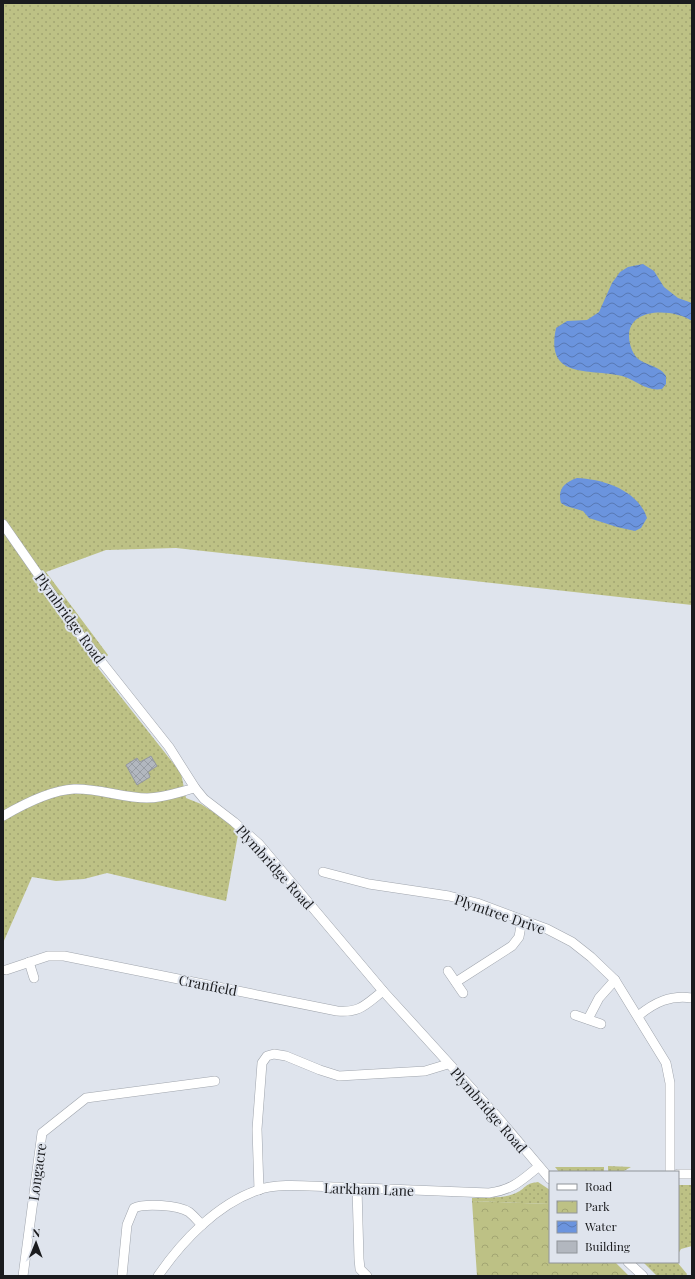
<svg xmlns="http://www.w3.org/2000/svg" width="695" height="1279" font-family="'Playfair Display',serif">
	<defs>
		<pattern id="grass-dots" width="8" height="8" patternUnits="userSpaceOnUse"><rect width="8" height="8" fill="#bdc185"/><path d="M2 2h.1M6 6h.1" fill="none" stroke="#a2a572" stroke-width="1.8" stroke-linecap="round"/></pattern>
		<pattern id="park-crowns" width="20" height="18" patternUnits="userSpaceOnUse"><rect width="20" height="18" fill="#bdc185"/><path d="M2 6a3 3 0 1 1 6 0M12 15a3 3 0 1 1 6 0" fill="none" stroke="#a2a572"/></pattern>
		<pattern id="water-waves" width="16" height="10" patternUnits="userSpaceOnUse"><rect width="16" height="10" fill="#6b94de"/><path d="M0 5q4-4 8 0t8 0" fill="none" stroke="#5778b3"/></pattern>
		<pattern id="building-cross-hatch" width="8" height="8" patternUnits="userSpaceOnUse"><rect width="8" height="8" fill="#b2b7bf"/><path d="M0 0l8 8M0 8l8-8" fill="none" stroke="#989da4"/></pattern>
	</defs>
	<rect width="100%" height="100%" fill="#dfe4ed"/>
	<!-- grass -->
	<g fill="url(#grass-dots)">
		<path d="M3,3H692V605L176,548L106,550L46,572L108,655L98,668L181,773L186,798L201,804L239,829L226,901L107,873L84,879L56,881L32,877L3,943Z"/>
		<path d="M608,1166L631,1167L622,1172H608Z"/>
		<path d="M555,1167H604V1172H559Z"/>
		<path d="M538,1182L550,1190V1204L472,1201V1198C486,1197 503,1199 516,1193C527,1188 523,1184 538,1182Z"/>
		<path d="M678,1185H692V1246L681,1249L678,1254Z"/>
		<path d="M643,1262H677L687,1274L686,1276H657Z"/>
	</g>
	<!-- park -->
	<path fill="url(#park-crowns)" d="M472,1201L550,1204V1262H615L629,1276H477Z"/>
	<!-- water -->
	<g fill="url(#water-waves)">
		<path d="M643,264L654,271L664,287L678,298L692,303V321C675,309 629,306 629,336C629,342 631,349 634,354C641,366 659,364 666,376V384L662,389C647,392 636,380 622,376C588,368 545,380 556,328L567,321L587,320L599,312L612,283L620,272L628,267Z"/>
		<path d="M577,478C603,479 638,490 647,518L641,528L635,531L617,527L589,518L583,511L566,506L561,503C557,489 565,482 577,478Z"/>
	</g>
	<!-- building -->
	<path fill="url(#building-cross-hatch)" stroke="#9498a0" d="M151,756L157,766L148,772L150,777L137,785L126,765L137,758L140,762Z"/>
	<g fill="none" stroke-linecap="round" stroke-linejoin="round">
		<defs>
			<g id="minor">
				<path d="M3,524L81,636L169,747L195,788L204,799L234,822L259,844L383,991L495,1114L550,1179"/>
				<path d="M3,816C22,805 52,790 74,789C98,788 123,798 147,798C164,798 179,792 195,788"/>
				<path d="M323,872L369,884L449,896L477,903L547,929L572,942L591,957L615,980L666,1063L670,1083V1172"/>
				<path d="M29,962L34,978"/>
				<path d="M6,970L48,956H64L337,1011C360,1013 365,1005 383,991"/>
				<path d="M448,971L463,993"/>
				<path d="M456,982L512,946L519,937L522,920"/>
				<path d="M575,1015L601,1024"/>
				<path d="M638,1016C655,1002 670,995 692,998"/>
				<path d="M588,1019L599,998L615,980"/>
				<path d="M678,1174H692"/>
				<path d="M357,1188L359,1259L360,1269L367,1276"/>
				<path d="M259,1190L257,1129L262,1063L267,1056L274,1054L286,1056L320,1070L339,1076L425,1071L448,1064"/>
				<path d="M628,1262L643,1276"/>
				<path d="M23,1276L42,1133L86,1098L215,1081"/>
				<path d="M122,1276L127,1225L134,1208C145,1203 178,1205 189,1212C194,1216 198,1221 202,1225"/>
				<path d="M158,1276C182,1241 217,1204 258,1190C280,1182 314,1187 337,1187C388,1189 439,1191 489,1193C512,1190 521,1181 538,1167"/>
			</g>
		</defs>
		<!-- minor casing -->
		<use href="#minor" stroke="#a0a5ad" stroke-width="10"/>
		<!-- minor -->
		<use href="#minor" stroke="#fff" stroke-width="9"/>
	</g>
	<g text-anchor="middle" dominant-baseline="central" stroke-width="4" stroke-linejoin="round" paint-order="stroke">
		<!-- street labels -->
		<g font-size="14" fill="#1a1b1e" stroke="#dfe4ed">
			<text transform="translate(70 618) rotate(54)">Plymbridge Road</text>
			<text transform="translate(275 867) rotate(48)">Plymbridge Road</text>
			<text transform="translate(500 914) rotate(19)">Plymtree Drive</text>
			<text transform="translate(208 985) rotate(11)">Cranfield</text>
			<text transform="translate(489 1110) rotate(49)">Plymbridge Road</text>
			<text transform="translate(37 1172) rotate(-82)">Longacre</text>
			<text transform="translate(369 1189) rotate(2)">Larkham Lane</text>
		</g>
	</g>
	<!-- border -->
	<rect width="695" height="1279" fill="none" stroke="#1a1b1e" stroke-width="8"/>
	<!-- legend -->
	<rect x="549" y="1171" width="130" height="92" fill="#dfe4ed" stroke="#90949a"/>
	<rect x="557" y="1184" width="20" height="6" fill="#ffffff" stroke="#90949a"/>
	<text x="585" y="1191" font-size="12" fill="#1a1b1e">Road</text>
	<rect x="557" y="1201" width="20" height="12" fill="url(#park-crowns)" stroke="#90949a"/>
	<text x="585" y="1211" font-size="12" fill="#1a1b1e">Park</text>
	<rect x="557" y="1221" width="20" height="12" fill="url(#water-waves)" stroke="#90949a"/>
	<text x="585" y="1231" font-size="12" fill="#1a1b1e">Water</text>
	<rect x="557" y="1241" width="20" height="12" fill="#b2b7bf" stroke="#90949a"/>
	<text x="585" y="1251" font-size="12" fill="#1a1b1e">Building</text>
	<!-- north arrow -->
	<g transform="translate(36 1243) rotate(1)" stroke="#dfe4ed" stroke-width="3" paint-order="stroke">
	<path d="M0-3L7 15L0 10L-7 15Z" fill="#1a1b1e"/>
	<text y="-6" font-size="11" font-weight="bold" text-anchor="middle" fill="#1a1b1e">N</text>
	</g>
</svg>
